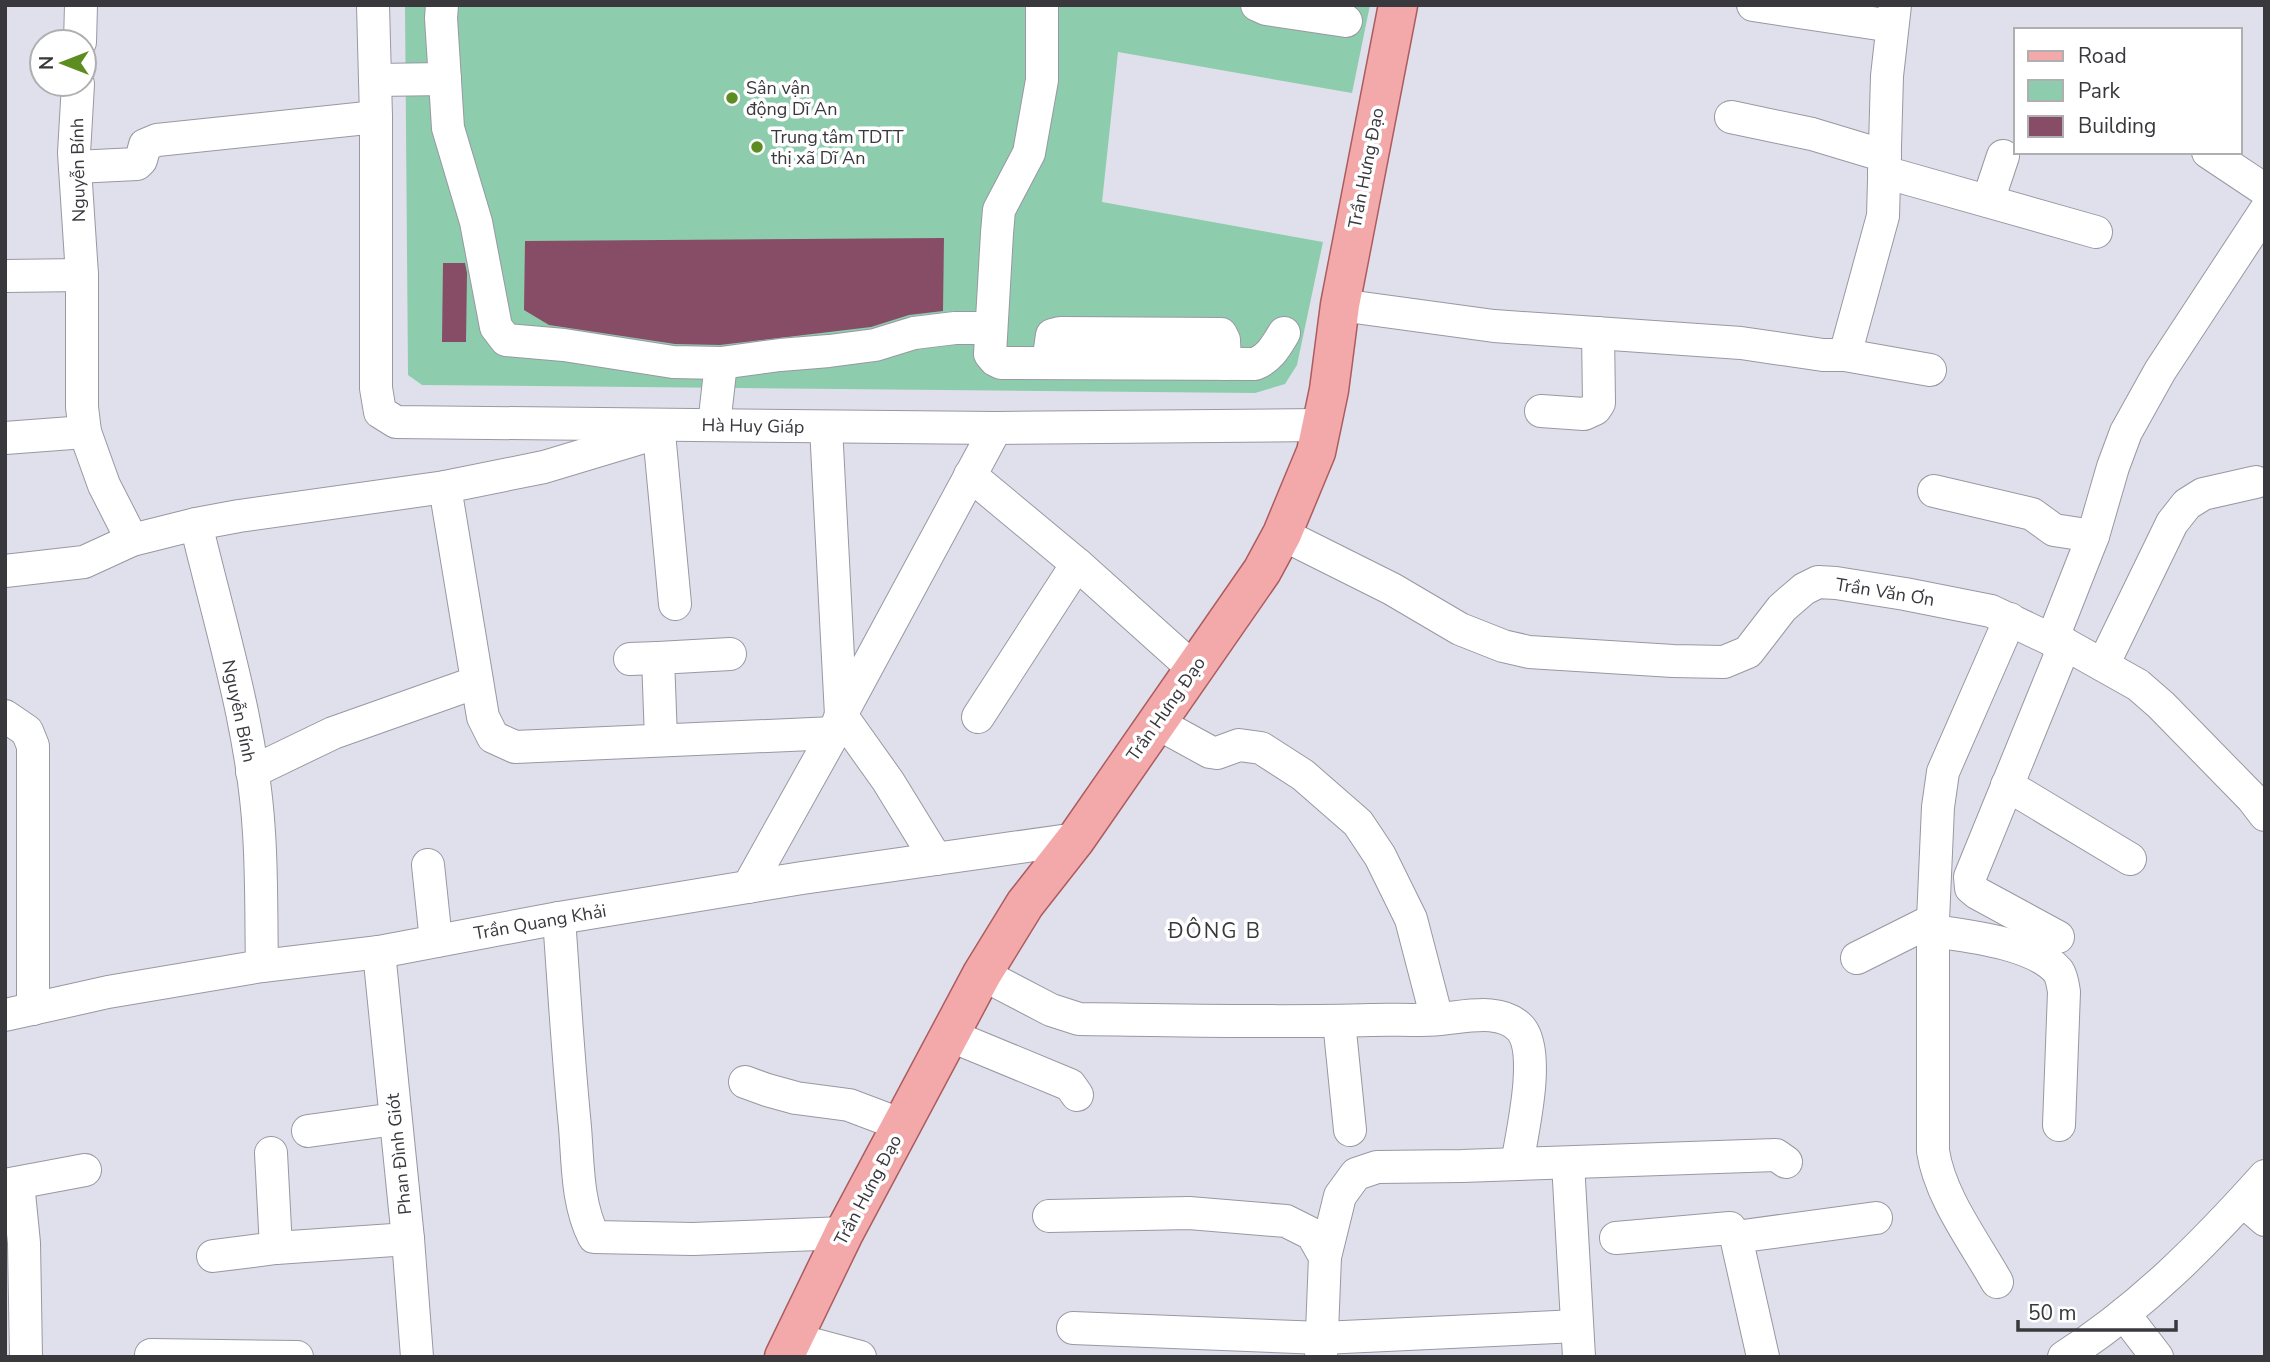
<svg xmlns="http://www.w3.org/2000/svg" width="2270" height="1362" font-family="'Nunito Sans',sans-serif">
	<rect width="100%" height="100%" fill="#dfe0eb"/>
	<!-- green -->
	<path fill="#8dcdad" d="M405,5H1370L1352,93L1118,52L1102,202L1323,242L1297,365L1285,384L1255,393L422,385L408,375Z"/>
	<!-- building -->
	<g fill="#874d66">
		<path d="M944,238L943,311L909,315L871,327L720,345L675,344L549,325L524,310L525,241Z"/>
		<path d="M443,263H465L467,273L466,342H442Z"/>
	</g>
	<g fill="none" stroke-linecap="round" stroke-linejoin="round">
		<defs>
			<g id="minor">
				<path d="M373,5L376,117V388L380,412L396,422L996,428L1322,425"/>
				<path d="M442,5L441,18L448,128L476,222L496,327L506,340L564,345L673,362L721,363L714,425"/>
				<path d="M1042,5V80L1029,153L999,210L997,233L990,354L995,360L1001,363L1255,364C1270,358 1276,346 1284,333"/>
				<path d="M1257,5L1266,9L1346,21"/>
				<path d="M1753,5L1892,26"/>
				<path d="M80,42L81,5"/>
				<path d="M375,80L445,79"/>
				<path d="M78,84L74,153L82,275V407L85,432L104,485L132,540"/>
				<path d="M1731,117L1812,134L1885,156"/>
				<path d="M2208,152L2265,190"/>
				<path d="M75,167L137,164L141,160L145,145L157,140L376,117"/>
				<path d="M1884,172L2096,232"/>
				<path d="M1988,201L2003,156"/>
				<path d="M5,276L82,275"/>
				<path d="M1340,305L1494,326L1741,343L1823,355H1845L1883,216L1887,76L1895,5"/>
				<path d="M1845,355L1930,370"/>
				<path d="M721,363L780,355L829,351L875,345L914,333L955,328H991"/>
				<path d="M1048,363L1052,335L1060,333L1221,334L1224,340L1225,364"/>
				<path d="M1541,411L1584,414L1595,409L1599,403L1598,333"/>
				<path d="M826,427L841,715L888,781L936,859"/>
				<path d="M659,433L675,604"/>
				<path d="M5,438L85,432"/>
				<path d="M970,475L1077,564L1194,669"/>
				<path d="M445,487L483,717L493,737L515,747L834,733"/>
				<path d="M1934,491L2032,514L2054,530L2093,536"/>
				<path d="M196,524L239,516L445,487L544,467L657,433"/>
				<path d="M1282,534L1392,589L1460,629L1503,646L1529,652L1673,661L1724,662L1748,652L1782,608L1804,589L1818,582L1836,583L1905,594L1991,611L2052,640L2065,644L2138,685L2161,705L2252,798L2265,815"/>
				<path d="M5,571L84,562L132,540L196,524C220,625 253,728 259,833C262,877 261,922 262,966"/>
				<path d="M2052,640L2093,536L2113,467L2126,432L2160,371L2265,211"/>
				<path d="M630,659L658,658"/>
				<path d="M2103,665L2172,523L2187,504L2203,494L2256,482"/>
				<path d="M5,716L27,731L33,746V1009"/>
				<path d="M978,717L1077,564"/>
				<path d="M1157,723L1210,752L1217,753L1239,745L1261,748L1303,775L1358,823L1380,856L1411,919L1437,1019"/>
				<path d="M661,739L658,658L730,654"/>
				<path d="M252,772L333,733L477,682"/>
				<path d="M2007,785L2130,859"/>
				<path d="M428,865L436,941"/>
				<path d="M748,887L834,733L841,715L996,428"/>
				<path d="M559,918C564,988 568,1057 575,1127C578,1164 577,1204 594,1237L693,1239L844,1233"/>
				<path d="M1934,931C1968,936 2034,943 2058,971C2062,977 2063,985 2064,992L2059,1125"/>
				<path d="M2058,937L1977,893L1971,888L1970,877L2065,644"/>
				<path d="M379,952L408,1239L417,1357"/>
				<path d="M1857,958L1933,920"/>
				<path d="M982,974L1051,1010L1079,1019C1176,1020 1274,1023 1371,1020C1394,1019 1417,1021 1440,1019C1465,1017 1502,1007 1521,1029C1541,1054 1522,1133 1517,1164"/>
				<path d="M5,1015L108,992L262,966L379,952L559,918L802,878L1076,839"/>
				<path d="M1339,1021L1350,1130"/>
				<path d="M949,1035L1070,1085L1077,1095"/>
				<path d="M745,1082L767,1090L796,1098L849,1105L902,1125"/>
				<path d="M308,1131L395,1119"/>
				<path d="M271,1153L276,1248L408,1239"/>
				<path d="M1568,1163L1579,1357"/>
				<path d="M18,1183L24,1243L26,1357"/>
				<path d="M5,1185L85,1170"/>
				<path d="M2243,1201L2265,1220"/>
				<path d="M1049,1216L1189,1213L1286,1221L1312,1234L1325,1257L1321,1357"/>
				<path d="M1736,1237L1876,1218"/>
				<path d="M1616,1238L1730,1228L1736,1237L1763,1357"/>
				<path d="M213,1256L276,1248"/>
				<path d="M1325,1257L1340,1196L1356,1174L1377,1167L1462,1166L1776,1155L1786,1162"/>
				<path d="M1997,1282C1974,1241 1940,1197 1933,1151V920L1938,807L1943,772L2010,619"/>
				<path d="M2124,1314L2157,1357"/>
				<path d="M1073,1328L1322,1338L1577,1326"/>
				<path d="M793,1339L860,1357"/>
				<path d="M151,1355L297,1357"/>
				<path d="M2064,1357C2140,1309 2205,1243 2265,1176"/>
			</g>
			<path id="major" d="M784,1357L844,1233L982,974L1025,904L1076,839L1262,571L1282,534L1316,452L1329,390L1340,305L1398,5"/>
		</defs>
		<!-- minor casing -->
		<use href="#minor" stroke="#9898a3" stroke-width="34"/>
		<!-- major casing -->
		<use href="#major" stroke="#ac5c5f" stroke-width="41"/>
		<!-- minor -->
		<use href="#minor" stroke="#fff" stroke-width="32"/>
		<!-- major -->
		<use href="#major" stroke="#f3a9aa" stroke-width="38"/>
	</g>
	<!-- markers -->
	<g fill="#5d8c21" stroke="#fff" stroke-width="2.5">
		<circle cx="732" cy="98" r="7"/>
		<circle cx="757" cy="147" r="7"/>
	</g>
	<g text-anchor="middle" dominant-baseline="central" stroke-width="7" stroke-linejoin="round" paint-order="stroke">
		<!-- poi labels -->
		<g font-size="18" fill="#38383d" stroke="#fff" text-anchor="start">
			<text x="746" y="88">Sân vận<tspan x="746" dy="21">động Dĩ An</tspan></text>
			<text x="771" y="137">Trung tâm TDTT<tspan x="771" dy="21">thị xã Dĩ An</tspan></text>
		</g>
		<!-- street labels -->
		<g font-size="18" fill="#38383d" stroke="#fff">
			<text transform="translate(1366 168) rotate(-79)">Trần Hưng Đạo</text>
			<text transform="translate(78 170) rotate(-91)">Nguyễn Bính</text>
			<text transform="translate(753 426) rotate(1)">Hà Huy Giáp</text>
			<text transform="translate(1885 592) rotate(9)">Trần Văn Ơn</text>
			<text transform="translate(1166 709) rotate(-55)">Trần Hưng Đạo</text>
			<text transform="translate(239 711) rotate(78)">Nguyễn Bính</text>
			<text transform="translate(540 922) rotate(-10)">Trần Quang Khải</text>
			<text transform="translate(399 1154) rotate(-96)">Phan Đình Giót</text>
			<text transform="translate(868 1190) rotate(-62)">Trần Hưng Đạo</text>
		</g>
		<!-- quarter labels -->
		<g font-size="21" letter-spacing="2" fill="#38383d" stroke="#fff">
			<text x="1215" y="931">ĐÔNG B</text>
		</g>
	</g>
	<!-- border -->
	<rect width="2270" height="1362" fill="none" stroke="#38383d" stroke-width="14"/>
	<!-- legend -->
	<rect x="2014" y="28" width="228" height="126" fill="#ffffff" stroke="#afafb1" stroke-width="2"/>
	<rect x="2028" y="51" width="35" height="10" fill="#f3a9aa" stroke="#afafb1" stroke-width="2"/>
	<text x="2078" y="63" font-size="21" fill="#38383d">Road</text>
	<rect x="2028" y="80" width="35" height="21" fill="#8dcdad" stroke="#afafb1" stroke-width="2"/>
	<text x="2078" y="98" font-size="21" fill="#38383d">Park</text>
	<rect x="2028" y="116" width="35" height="21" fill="#874d66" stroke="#afafb1" stroke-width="2"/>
	<text x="2078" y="133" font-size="21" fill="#38383d">Building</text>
	<!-- north arrow -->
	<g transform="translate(63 63) rotate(270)"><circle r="33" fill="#ffffff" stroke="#afafb1" stroke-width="2"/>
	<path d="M0-5L12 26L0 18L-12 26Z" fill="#5d8c21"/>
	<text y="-10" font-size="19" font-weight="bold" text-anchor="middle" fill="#38383d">N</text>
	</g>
	<!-- scale -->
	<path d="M2018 1320v10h158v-10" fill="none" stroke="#38383d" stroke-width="3.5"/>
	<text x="2028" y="1320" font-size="21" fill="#38383d" stroke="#ffffff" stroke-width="5" paint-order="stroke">50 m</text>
</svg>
